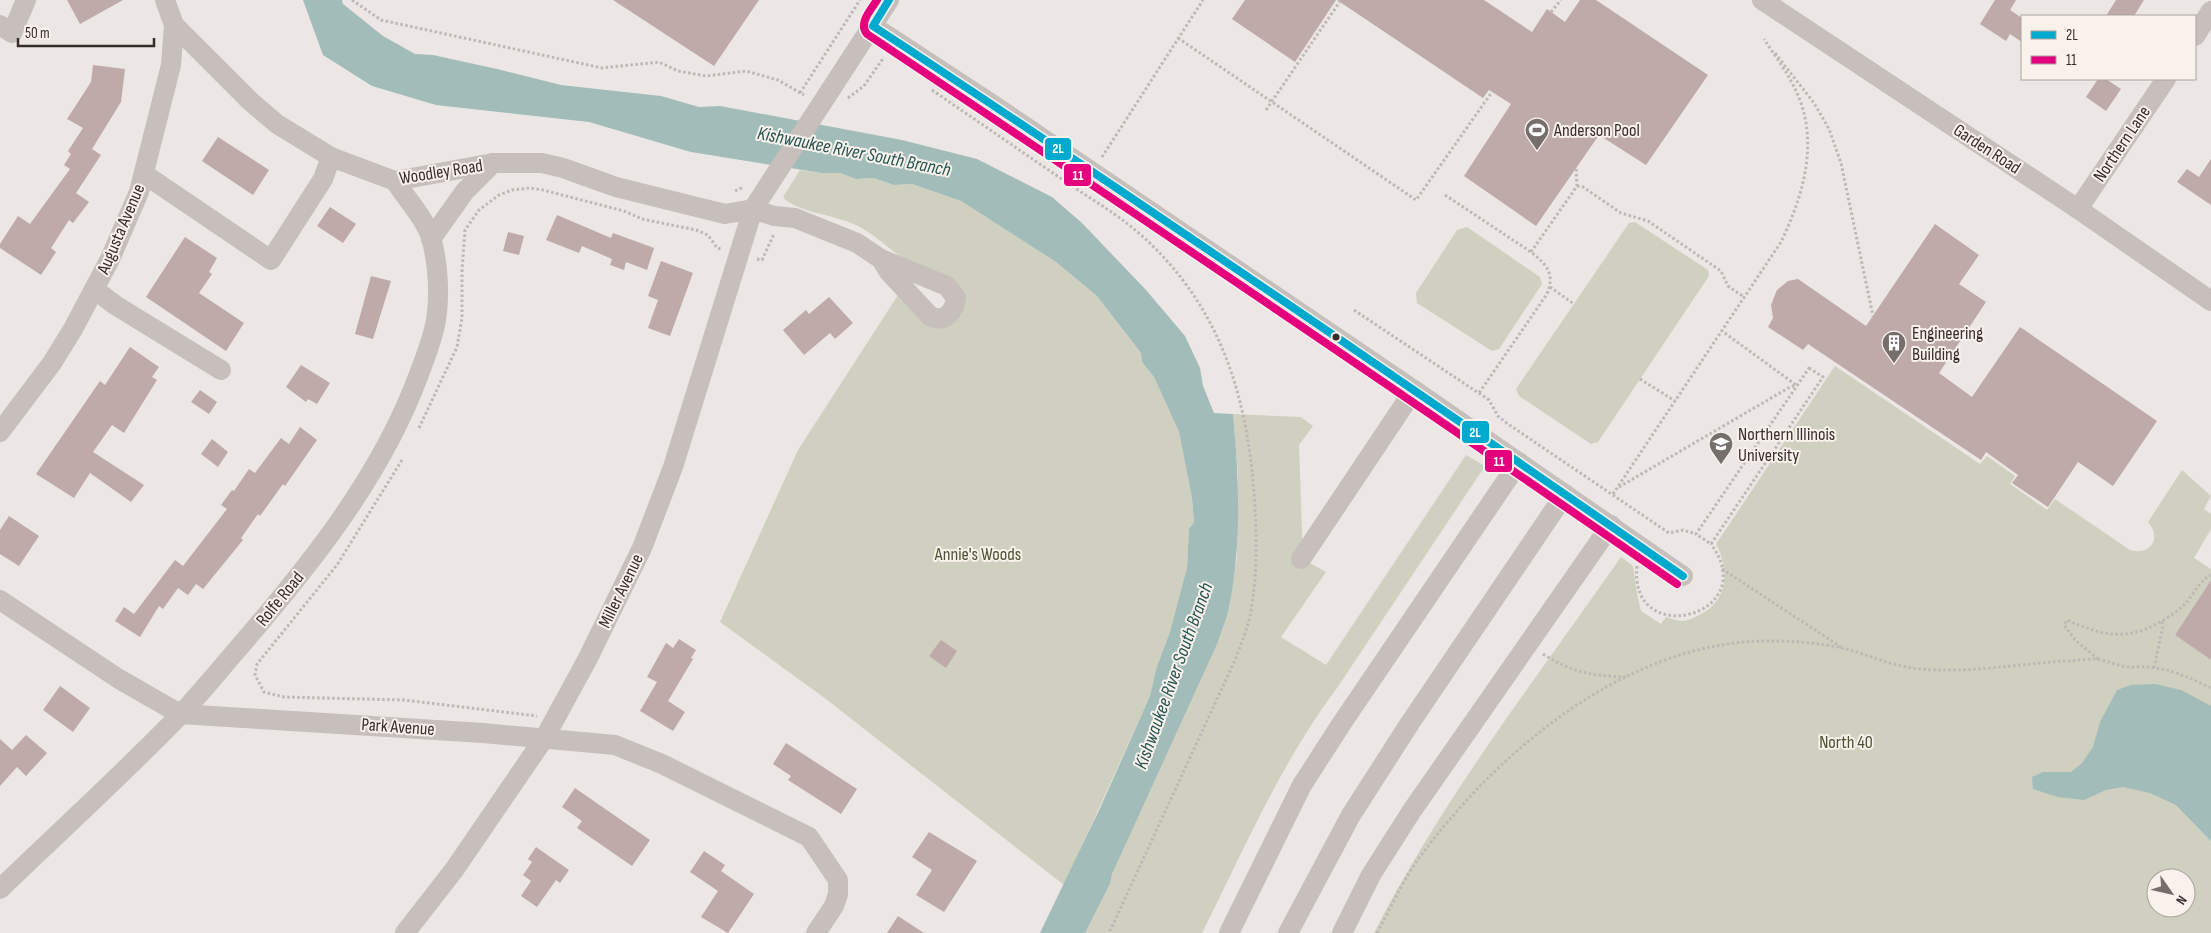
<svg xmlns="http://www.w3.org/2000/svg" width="2211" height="933" font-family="'Sofia Sans Condensed',sans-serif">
	<rect width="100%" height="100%" fill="#ece7e4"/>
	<!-- green -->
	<g fill="#cfd0bf" fill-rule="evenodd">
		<path d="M800,170L822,173H840L856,179L874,178L894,185L912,184L961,201L1056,262L1097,296L1141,353L1142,362L1154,377L1179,432L1192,498L1194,522L1189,529L1187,568L1180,601L1170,632L1156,669L1150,696L1064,885L826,699L720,622L798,450L900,292L921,319L964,296C955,270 942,282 924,272C900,260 881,238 858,226C840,216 792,211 783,197Z"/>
		<path d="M1635,222L1708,270L1709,276L1598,442L1591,444L1519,396L1516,389L1629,223Z"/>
		<path d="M1467,227L1540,277L1542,284L1499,349L1492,351L1417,303L1416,293L1457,230Z"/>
		<path d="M1835,366L1980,464L1987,456L2015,476L2010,484L2047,510L2055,499L2130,550C2151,556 2162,538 2148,522L2182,470L2211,496L2204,509L2211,514V529L2194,558L2211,569V580L2175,635L2211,660V933H1374C1442,799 1536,679 1621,557L1633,566L1637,594L1641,611L1661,624L1666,617C1671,618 1677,621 1681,621C1689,621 1697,616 1703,613C1730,597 1728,567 1716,544ZM2156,878H2186V908H2156Z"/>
		<path d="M1233,414L1301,417L1313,426L1299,445L1303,559L1326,572L1281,637L1326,665L1466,455L1485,466L1337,688C1281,762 1244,850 1202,933H1085L1110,884L1112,874L1229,609L1237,557L1238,476Z"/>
	</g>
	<!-- water -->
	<g fill="#a2bcb9">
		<path d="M303,0H342L343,4L383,36L415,54L433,55L497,69L561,85L661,96L699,107L720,106L902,140L977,159L1052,197L1082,223L1146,290L1185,336L1200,368L1203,386L1214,413L1233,414C1239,478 1242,543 1229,608C1226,620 1221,632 1217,644L1112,874L1110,884L1085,933H1040L1101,806L1150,696L1156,669L1170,632L1187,568L1189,529L1194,522L1192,498L1179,432L1154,377L1142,362L1141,353L1097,296L1056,262L961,201L912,184L894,185L874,178L856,179L840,173H822L691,152L589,122L436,105L372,86L323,55Z"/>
		<path d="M2155,684L2181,690L2211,706V841L2176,805L2150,793L2123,787L2106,790L2084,800L2058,797L2033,789L2032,777L2043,772H2071L2082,763L2093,747L2100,722L2117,690L2131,685Z"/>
	</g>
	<!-- building -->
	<g fill="#beaaa8">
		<path d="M67,0H123L80,24Z"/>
		<path d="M613,0H759L714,66Z"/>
		<path d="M1245,0H1336L1295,62L1232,19Z"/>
		<path d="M1337,0H1484L1532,32L1547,9L1565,22L1580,0H1596L1708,75L1646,165L1599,135L1536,226L1464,176L1511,104L1489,90L1483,98Z"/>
		<path d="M1995,0H2016L2010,10L2022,18V42L2010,34L2006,41L1980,24Z"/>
		<path d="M2116,0H2144L2134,16H2106Z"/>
		<path d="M93,65L125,69L121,102L92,149L101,155L76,193L89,202L73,223L69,220L51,248L56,252L41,275L0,248V244L18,216L30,224L70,169L64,165L71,154L68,151L83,128L67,119L91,82Z"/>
		<path d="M2098,79H2106L2121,89L2106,111L2086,97Z"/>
		<path d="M218,137L269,170L253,195L202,161Z"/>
		<path d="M2211,159V205L2177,182L2187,169L2199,177Z"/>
		<path d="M330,207L356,224L343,243L317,226Z"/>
		<path d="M557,215L611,238L613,233L654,248L647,270L626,262L624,270L610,265L612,259L582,246L579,253L546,240Z"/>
		<path d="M1935,224L1979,255L1959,284L1986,302L1939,373L1972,397L2020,327L2157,421L2113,486L2078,462L2048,507L2012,483L2018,475L1986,452L1981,460L1808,344L1803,350L1768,327L1773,318L1771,305L1777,290L1788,281L1798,279L1866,326Z"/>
		<path d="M508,232L524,236L519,255L503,251Z"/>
		<path d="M185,237L217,258L209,272L212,274L199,293L244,323L226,351L146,297Z"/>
		<path d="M661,261L693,273L670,336L648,328L658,300L648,296Z"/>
		<path d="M371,276L391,281L373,339L355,334Z"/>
		<path d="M829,297L853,323L835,339L830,333L804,355L783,330L806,310L809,314Z"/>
		<path d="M130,347L159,367L152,377L157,380L124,433L112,425L93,452L144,485L131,502L90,473L74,498L36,474L100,381L105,385Z"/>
		<path d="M301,365L330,383L317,404L308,399L306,402L286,387Z"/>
		<path d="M200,390L217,402L209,414L191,402Z"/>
		<path d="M300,427L317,440L285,486L283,484L260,516L258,514L241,538L243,540L203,589L196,584L188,595L178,588L163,609L159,606L140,637L115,621L124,607L134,614L175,560L183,566L227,509L221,505L232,490L234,491L249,469L255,473L281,438L289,444Z"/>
		<path d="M212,439L228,452L218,467L201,454Z"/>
		<path d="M9,516L39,536L19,566L0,554V530Z"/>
		<path d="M2211,580V660L2175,635Z"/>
		<path d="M679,639L696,650L691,658L693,659L668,701L685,712L673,731L640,711L657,682L647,677L666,643L673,648Z"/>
		<path d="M941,640L957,651L946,668L929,656Z"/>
		<path d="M60,686L90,708L73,732L43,710Z"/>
		<path d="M26,735L47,753L26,776L17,767L0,786V739L12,750Z"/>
		<path d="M786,743L857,789L841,814L788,780L791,776L773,764Z"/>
		<path d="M575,788L650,840L632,866L577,828L582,821L562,807Z"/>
		<path d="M929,832L977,861L944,912L916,895L932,870L912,857Z"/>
		<path d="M536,847L569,870L560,883L556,880L537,907L521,896L531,881L523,875L532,862L528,859Z"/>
		<path d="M704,851L725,865L721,871L754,894L728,933L701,917L718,891L690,872Z"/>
		<path d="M898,916L924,933H887Z"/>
	</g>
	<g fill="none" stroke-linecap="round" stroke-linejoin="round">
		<!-- path -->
		<g stroke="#beb8b5" stroke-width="3" stroke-dasharray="2.5 2.5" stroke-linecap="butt">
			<path d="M352,0L381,20L602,68L659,62L678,71L706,76L746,71L778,80L804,95"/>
			<path d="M1551,12L1561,0"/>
			<path d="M1178,38L1416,200L1492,92"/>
			<path d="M1775,53L1814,103L1829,129L1841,163L1873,316"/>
			<path d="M932,90C977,121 1021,151 1066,182C1091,199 1117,214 1140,234C1223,308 1249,401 1255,508C1257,546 1257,583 1249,621C1245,634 1240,647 1235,660L1109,933"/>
			<path d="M800,93L860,0"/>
			<path d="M848,98L864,86L884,57"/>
			<path d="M1266,110L1341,0"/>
			<path d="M1102,157L1203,0"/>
			<path d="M1577,186L1583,187L1621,213L1648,221L1721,271L1728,286L1744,297"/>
			<path d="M735,191L744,187"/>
			<path d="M1445,195L1531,252C1547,265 1555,273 1547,294L1479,393"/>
			<path d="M1531,252L1577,186L1576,167"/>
			<path d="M757,259L762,260L774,234"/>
			<path d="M1550,287L1574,304"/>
			<path d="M1354,310L1489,400L1498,416L1505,422L1669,533L1683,530L1696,534"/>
			<path d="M1809,368L1823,377L1711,544L1696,534Z"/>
			<path d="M1640,379L1675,401"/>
			<path d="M419,428L457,347L462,318V270L465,230L479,210L499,195L512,190L530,188L543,190L624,211L642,219L696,230L708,235L717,248L722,249"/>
			<path d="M402,460L337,565L257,664L255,675L264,692L284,697L404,700L537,716"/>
			<path d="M1619,487L1790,387L1796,385L1722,331"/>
			<path d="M1613,494L1781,242C1803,196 1820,141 1796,91C1788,73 1775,56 1764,39"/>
			<path d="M1637,566C1628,651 1764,616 1711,544"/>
			<path d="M1722,569L1841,647"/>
			<path d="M1543,654C1573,673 1593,676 1627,677"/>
			<path d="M2098,659L2076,641L2064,625L2067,620C2101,635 2126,642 2160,622C2169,617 2178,611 2185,604C2193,595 2201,579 2211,575"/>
			<path d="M2154,668L2163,626L2162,621"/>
			<path d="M1377,933C1390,909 1401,884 1417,861C1496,752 1628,640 1770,641C1793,641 1820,643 1842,648C1861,652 1879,661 1898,665C1915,670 1933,670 1950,670C1989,670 2028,663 2066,661C2076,661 2086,659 2095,659C2107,660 2117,666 2128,667C2134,668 2141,666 2147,667C2169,668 2192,679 2211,688"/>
		</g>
		<!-- minor -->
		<g stroke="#c6bfbc" stroke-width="20">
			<path d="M1762,0L2078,209L2211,301"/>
			<path d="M0,25L12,33L26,0"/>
			<path d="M174,25L250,101L277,124L331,157L395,181L493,163H542L563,168L616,187L725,214L753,209L774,216L795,218L857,243L881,259L947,286L956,298C954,313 944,323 930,316L889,272L881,259"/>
			<path d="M873,26L992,104L1414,390L1683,576"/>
			<path d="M2195,36L2211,11"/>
			<path d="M144,174L271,260L323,179L331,157"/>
			<path d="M2078,209L2166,79"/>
			<path d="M431,239L465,191L493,163"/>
			<path d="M94,289L115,305L221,370"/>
			<path d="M0,432L52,363L73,329L110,259L139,192L171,65L174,25L165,0"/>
			<path d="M1301,559L1414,390"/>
			<path d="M0,600L119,679L180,714L483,733L615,745L662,764L809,837L838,880V894L834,906L816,933"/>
			<path d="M0,889C60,831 122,775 180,715C199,695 217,673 235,652C307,569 381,478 419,374C426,356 433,338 436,320C440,295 438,265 432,241C426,219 407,200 395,181"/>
			<path d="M405,933L454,870L545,737L587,660L642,548L673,467L753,209L889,0"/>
			<path d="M1229,933L1302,785L1342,723L1519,462"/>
			<path d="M1288,933L1351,815L1410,723L1565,494"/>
			<path d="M1342,933L1371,875L1411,812L1611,525"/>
		</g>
		<defs>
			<path id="bus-1" d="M889,0L873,26C1146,205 1415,390 1683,576"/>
			<path id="bus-2" d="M877,0C871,10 858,23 867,34C1138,215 1409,398 1677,584"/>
		</defs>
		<!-- bus-1 casing -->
		<use href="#bus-1" stroke="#f8f1ec" stroke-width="11"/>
		<!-- bus-2 casing -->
		<use href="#bus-2" stroke="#f8f1ec" stroke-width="11"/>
		<!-- bus-1 -->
		<use href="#bus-1" stroke="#00a9ce" stroke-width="8"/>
		<!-- bus-2 -->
		<use href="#bus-2" stroke="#e5007d" stroke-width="8"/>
	</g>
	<!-- icons -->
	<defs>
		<symbol id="stadium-pin" viewBox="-11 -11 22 30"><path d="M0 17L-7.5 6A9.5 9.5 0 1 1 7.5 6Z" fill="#766e6b" stroke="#f8f1ec"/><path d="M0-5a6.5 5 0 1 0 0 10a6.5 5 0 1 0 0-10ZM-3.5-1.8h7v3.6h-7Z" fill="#fff"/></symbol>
		<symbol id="building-pin" viewBox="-11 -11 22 30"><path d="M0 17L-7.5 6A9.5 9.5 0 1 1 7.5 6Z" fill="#766e6b" stroke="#f8f1ec"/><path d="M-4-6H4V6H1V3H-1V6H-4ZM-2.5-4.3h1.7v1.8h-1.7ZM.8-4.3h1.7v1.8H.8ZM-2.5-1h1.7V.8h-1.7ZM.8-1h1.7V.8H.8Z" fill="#fff"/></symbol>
		<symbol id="university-pin" viewBox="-11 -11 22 30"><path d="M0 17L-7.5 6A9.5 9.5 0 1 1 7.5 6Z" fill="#766e6b" stroke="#f8f1ec"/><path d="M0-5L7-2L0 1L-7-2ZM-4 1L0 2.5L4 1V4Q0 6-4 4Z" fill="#fff"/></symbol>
	</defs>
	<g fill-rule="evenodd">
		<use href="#stadium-pin" x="1523" y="116" width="28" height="38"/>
		<use href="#building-pin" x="1880" y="329" width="28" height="38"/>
		<use href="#university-pin" x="1707" y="430" width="28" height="38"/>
	</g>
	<!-- markers -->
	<circle fill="#362d2a" stroke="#f8f1ec" stroke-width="2" cx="1336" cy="337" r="4.5"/>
	<g text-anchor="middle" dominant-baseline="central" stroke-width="4" stroke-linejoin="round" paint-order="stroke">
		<!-- poi labels -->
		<g font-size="18" fill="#362d2a" stroke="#f8f1ec" text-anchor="start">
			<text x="1554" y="130">Anderson Pool</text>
			<text x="1912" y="333">Engineering<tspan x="1912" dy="21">Building</tspan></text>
			<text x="1738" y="434">Northern Illinois<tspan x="1738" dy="21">University</tspan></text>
		</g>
		<!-- street labels -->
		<g font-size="18" fill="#362d2a" stroke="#f8f1ec">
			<text transform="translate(2122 144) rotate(-56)">Northern Lane</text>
			<text transform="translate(1987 149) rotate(33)">Garden Road</text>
			<text transform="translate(441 172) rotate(-9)">Woodley Road</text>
			<text transform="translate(121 229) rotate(-67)">Augusta Avenue</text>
			<text transform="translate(621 591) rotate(-64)">Miller Avenue</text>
			<text transform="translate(280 599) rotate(-51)">Rolfe Road</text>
			<text transform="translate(398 727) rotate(4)">Park Avenue</text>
		</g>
		<!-- park labels -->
		<g font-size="18" fill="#4a5231" stroke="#f8f1ec">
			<text x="978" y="554">Annie's Woods</text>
			<text x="1846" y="742">North 40</text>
		</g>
		<!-- water labels -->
		<g font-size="19" font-style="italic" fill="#255350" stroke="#f8f1ec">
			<text transform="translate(854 152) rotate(11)">Kishwaukee River South Branch</text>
			<text transform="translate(1174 676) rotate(-70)">Kishwaukee River South Branch</text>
		</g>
	</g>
	<g stroke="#f8f1ec" stroke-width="2">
		<rect x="1044" y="137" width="28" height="24" rx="5" fill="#00a9ce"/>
		<rect x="1063" y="163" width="29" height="24" rx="5" fill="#e5007d"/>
		<rect x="1461" y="420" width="29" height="24" rx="5" fill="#00a9ce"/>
		<rect x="1484" y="449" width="29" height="24" rx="5" fill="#e5007d"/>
	</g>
	<g font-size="14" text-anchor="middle" font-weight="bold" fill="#fff">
		<text x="1058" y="153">2L</text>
		<text x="1078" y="180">11</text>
		<text x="1475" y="437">2L</text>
		<text x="1499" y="466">11</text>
	</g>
	<!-- legend -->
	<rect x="2021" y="15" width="175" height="65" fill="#f8f1ec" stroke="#aaa39e"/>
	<rect x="2031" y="31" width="25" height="8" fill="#00a9ce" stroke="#aaa39e"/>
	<text x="2066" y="40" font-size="15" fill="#362d2a">2L</text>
	<rect x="2031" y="56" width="25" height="8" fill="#e5007d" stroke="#aaa39e"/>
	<text x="2066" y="65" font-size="15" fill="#362d2a">11</text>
	<!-- north arrow -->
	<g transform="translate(2171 893) rotate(124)"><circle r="24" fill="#f8f1ec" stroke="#aaa39e"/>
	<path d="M0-4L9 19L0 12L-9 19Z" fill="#766e6b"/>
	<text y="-8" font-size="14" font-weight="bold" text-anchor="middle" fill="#362d2a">N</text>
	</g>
	<!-- scale -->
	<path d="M18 38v8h136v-8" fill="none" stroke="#362d2a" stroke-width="2.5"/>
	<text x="25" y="38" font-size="15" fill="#362d2a" stroke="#f8f1ec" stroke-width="4" paint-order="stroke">50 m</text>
</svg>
